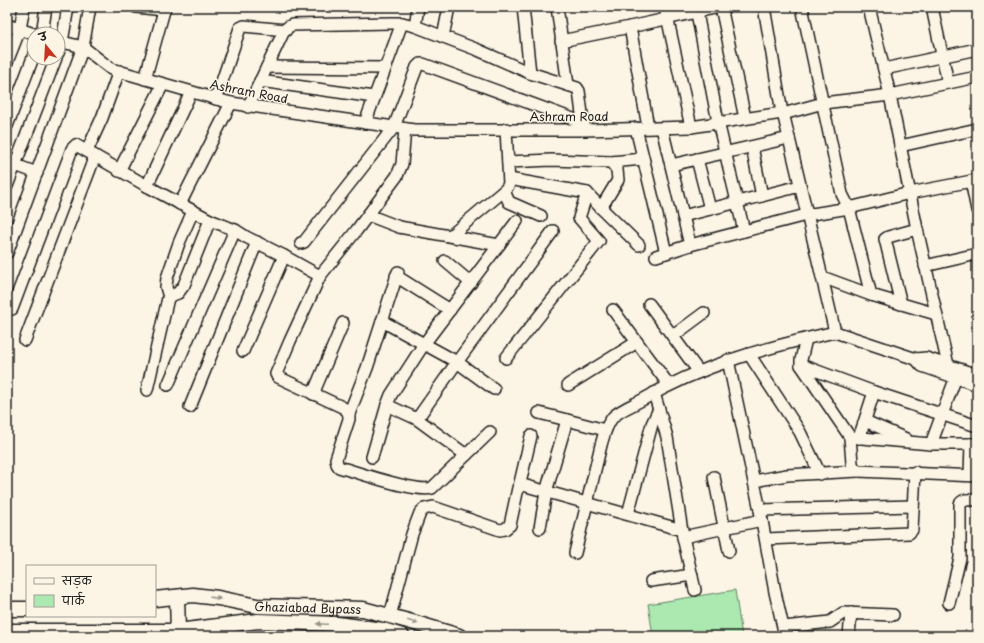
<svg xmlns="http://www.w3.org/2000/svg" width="984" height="643" viewBox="0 0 984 643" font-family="'Playpen Sans','Playpen Sans Deva',sans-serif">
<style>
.green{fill:#abe9b0;stroke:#648266}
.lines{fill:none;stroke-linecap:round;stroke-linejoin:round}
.minor-casing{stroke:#1c1c1c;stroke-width:14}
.major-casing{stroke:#1c1c1c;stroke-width:17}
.minor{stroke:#fcf5e5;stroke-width:11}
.major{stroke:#fcf5e5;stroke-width:14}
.oneway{fill:#97938b}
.labels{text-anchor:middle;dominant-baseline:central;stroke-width:3;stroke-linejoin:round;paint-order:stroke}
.street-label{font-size:12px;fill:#1c1c1c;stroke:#fcf5e5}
</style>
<rect width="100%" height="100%" fill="#fcf5e5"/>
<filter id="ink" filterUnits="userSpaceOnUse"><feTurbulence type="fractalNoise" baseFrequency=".025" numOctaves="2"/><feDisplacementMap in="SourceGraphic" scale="8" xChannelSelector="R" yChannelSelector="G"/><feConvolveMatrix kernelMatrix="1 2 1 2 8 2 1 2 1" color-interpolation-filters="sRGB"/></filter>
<g filter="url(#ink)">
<polygon class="green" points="735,590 742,636 653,636 648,604"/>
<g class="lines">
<defs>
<g id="minor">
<polyline points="136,7 164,10"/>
<polyline points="418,7 415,26 478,50 530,73 577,88 579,91 584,129"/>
<polyline points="523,7 530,73"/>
<polyline points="557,7 568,85"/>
<polyline points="665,7 691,127"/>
<polyline points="721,7 745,118"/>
<polyline points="764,7 782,113"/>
<polyline points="802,7 842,194 849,208 871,295"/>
<polyline points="869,7 890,95 917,229 948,365 945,373"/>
<polyline points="932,7 948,83"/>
<polyline points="697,13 718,122 744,231"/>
<polyline points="7,25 34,34"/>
<polyline points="630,27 648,127"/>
<polyline points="42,34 46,7"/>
<polyline points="443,37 449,7"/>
<polyline points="58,41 83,47 111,69 231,103 414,130 585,130 691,127 782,113 784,117 835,332 916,359 926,358 977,375"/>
<polyline points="561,41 630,27 719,7"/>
<polyline points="58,53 62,42 68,7"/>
<polyline points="7,62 20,29 24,7"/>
<polyline points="267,67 385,68"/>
<polyline points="884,69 977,49"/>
<polyline points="145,79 165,7"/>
<polyline points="260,81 374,97"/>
<polyline points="216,99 240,28 244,26 286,30"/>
<polyline points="248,107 283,33 288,27 292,25 391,23 402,23 415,26"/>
<polyline points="783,114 823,103 890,95 977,77"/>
<polyline points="365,123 402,23"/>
<polyline points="7,126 34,55"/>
<polyline points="636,128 666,253"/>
<polyline points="662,128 690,245"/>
<path d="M405,129L402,164L397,176L356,231L320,276L290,341L276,374L278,377L342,407C348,411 349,412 349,419L336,459L337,464L339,467C357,472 416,493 432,488L490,432"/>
<polyline points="900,146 977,129"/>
<polyline points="752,147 762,196"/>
<polyline points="87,151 102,118 119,71"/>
<polyline points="697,159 710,209"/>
<polyline points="7,162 37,173"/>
<polyline points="508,162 551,160 611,162 617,170 618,180 601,208 639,245"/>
<polyline points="611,162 643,159"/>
<polyline points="671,165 789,138"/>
<polyline points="119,171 163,84"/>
<polyline points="509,179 587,193 601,208"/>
<polyline points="971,181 977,210"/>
<polyline points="7,186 56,58"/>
<polyline points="147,186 191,92"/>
<polyline points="504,191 509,202 541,216"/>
<polyline points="180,204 231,103"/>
<polyline points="368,215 399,227 499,245"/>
<polyline points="683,216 800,186"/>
<polyline points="450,236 506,189 509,184 506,129"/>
<polyline points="301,243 304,242 394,127 417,67 420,64 423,64 584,123"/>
<polyline points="7,253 83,47 90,7"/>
<polyline points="656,256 690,245 806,215 849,208 910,193 977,180"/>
<polyline points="445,261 471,283"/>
<polyline points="925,266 977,254"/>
<polyline points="396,276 450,310"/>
<polyline points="822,277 871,295 936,314"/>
<polyline points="169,297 166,287 167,278 179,243 193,211"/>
<polyline points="649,304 699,372"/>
<polyline points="901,304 885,239 888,237 917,229"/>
<polyline points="12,309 72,149 76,145 147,186 210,220 235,230 246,237 284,256 320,276"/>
<polyline points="613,310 669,385"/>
<polyline points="382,321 457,362 494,389"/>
<polyline points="673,336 704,313"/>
<polyline points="806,339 801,360 801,365 850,437 931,444 977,444"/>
<polyline points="25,340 95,156"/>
<polyline points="243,351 284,256"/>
<polyline points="749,354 800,432 820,474"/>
<polyline points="506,358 599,241 579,218 587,193"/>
<polyline points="916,359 922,366 977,385"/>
<polyline points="728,360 760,510 775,592 785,636"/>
<polyline points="801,365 874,392 977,426"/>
<polyline points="168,385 235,230"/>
<polyline points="568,385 637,342"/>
<polyline points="147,390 168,298 170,296 178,293 184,285 210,220"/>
<polyline points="654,393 667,437 683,537 695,590"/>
<polyline points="313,394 343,323"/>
<polyline points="387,405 417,419 466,455"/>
<polyline points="190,407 257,242"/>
<polyline points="539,413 567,420"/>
<polyline points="349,414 367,368 398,272"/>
<polyline points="417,419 457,362 553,231"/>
<polyline points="865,421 906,439"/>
<polyline points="850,437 852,463 853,467 858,471 977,476"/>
<polyline points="859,438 874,392"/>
<polyline points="931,444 956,377"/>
<polyline points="372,457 387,405 391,395 424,344 517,221"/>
<polyline points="970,475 971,444"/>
<polyline points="714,477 729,551"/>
<polyline points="754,481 787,475 858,471"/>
<polyline points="519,487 531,436"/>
<polyline points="760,510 913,506"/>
<polyline points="628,514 652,424 659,409"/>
<polyline points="540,528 546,492 567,420 605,430"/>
<polyline points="683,537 762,520"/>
<polyline points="766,539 909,533 912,530 915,472"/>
<path d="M575,553L601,445C604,435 606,425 613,417C620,410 633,405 642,400C702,365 767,347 835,332"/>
<polyline points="651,581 692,575"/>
<path d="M949,603L960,558V504C963,498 971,500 977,500"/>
<polyline points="390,616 412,534 420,513 424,509 433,507 500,530 505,529 510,525 518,488 520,486 523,485 682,530"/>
<polyline points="784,627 830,622 843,613 893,615"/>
<polyline points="849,636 851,613"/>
</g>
<g id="major">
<polyline points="177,597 178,631"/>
<path id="s1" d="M155,599L193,595L218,598L257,606L363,609L412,622L459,636"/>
<polyline points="7,609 27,609"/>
<polyline points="7,631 178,631 258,621 337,624 383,630 402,636"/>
</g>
</defs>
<use href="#minor" class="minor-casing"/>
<use href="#major" class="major-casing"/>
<use href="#minor" class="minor"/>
<use href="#major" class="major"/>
</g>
<defs><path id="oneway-solid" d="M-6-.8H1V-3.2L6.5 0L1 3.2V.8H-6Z"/></defs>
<g class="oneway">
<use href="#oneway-solid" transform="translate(215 598) rotate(9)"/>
<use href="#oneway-solid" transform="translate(413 622) rotate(16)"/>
<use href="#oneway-solid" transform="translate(322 624) rotate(-178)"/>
</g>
</g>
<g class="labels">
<g class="street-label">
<text transform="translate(249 91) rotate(11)">Ashram Road</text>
<text x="569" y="116">Ashram Road</text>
<text stroke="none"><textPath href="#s1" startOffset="154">Ghaziabad Bypass</textPath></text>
</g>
</g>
<rect width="984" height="643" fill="none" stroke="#fcf5e5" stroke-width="24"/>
<rect x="12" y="12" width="960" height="619" fill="none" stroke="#1c1c1c" stroke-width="1.5" filter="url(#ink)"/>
<rect x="26" y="565" width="130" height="52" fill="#fcf5e5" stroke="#a29e95"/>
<rect x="34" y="578" width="20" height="6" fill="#fcf5e5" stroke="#a29e95"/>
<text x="62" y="585" font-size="12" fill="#1c1c1c">सड़क</text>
<rect x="34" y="595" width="20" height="12" fill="#abe9b0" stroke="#a29e95"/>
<text x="62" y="605" font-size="12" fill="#1c1c1c">पार्क</text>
<g transform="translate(46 46) rotate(342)"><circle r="19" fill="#fcf5e5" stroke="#a29e95"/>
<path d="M0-3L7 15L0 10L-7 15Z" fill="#c8321e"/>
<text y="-6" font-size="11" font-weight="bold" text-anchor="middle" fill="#1c1c1c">उ</text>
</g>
</svg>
